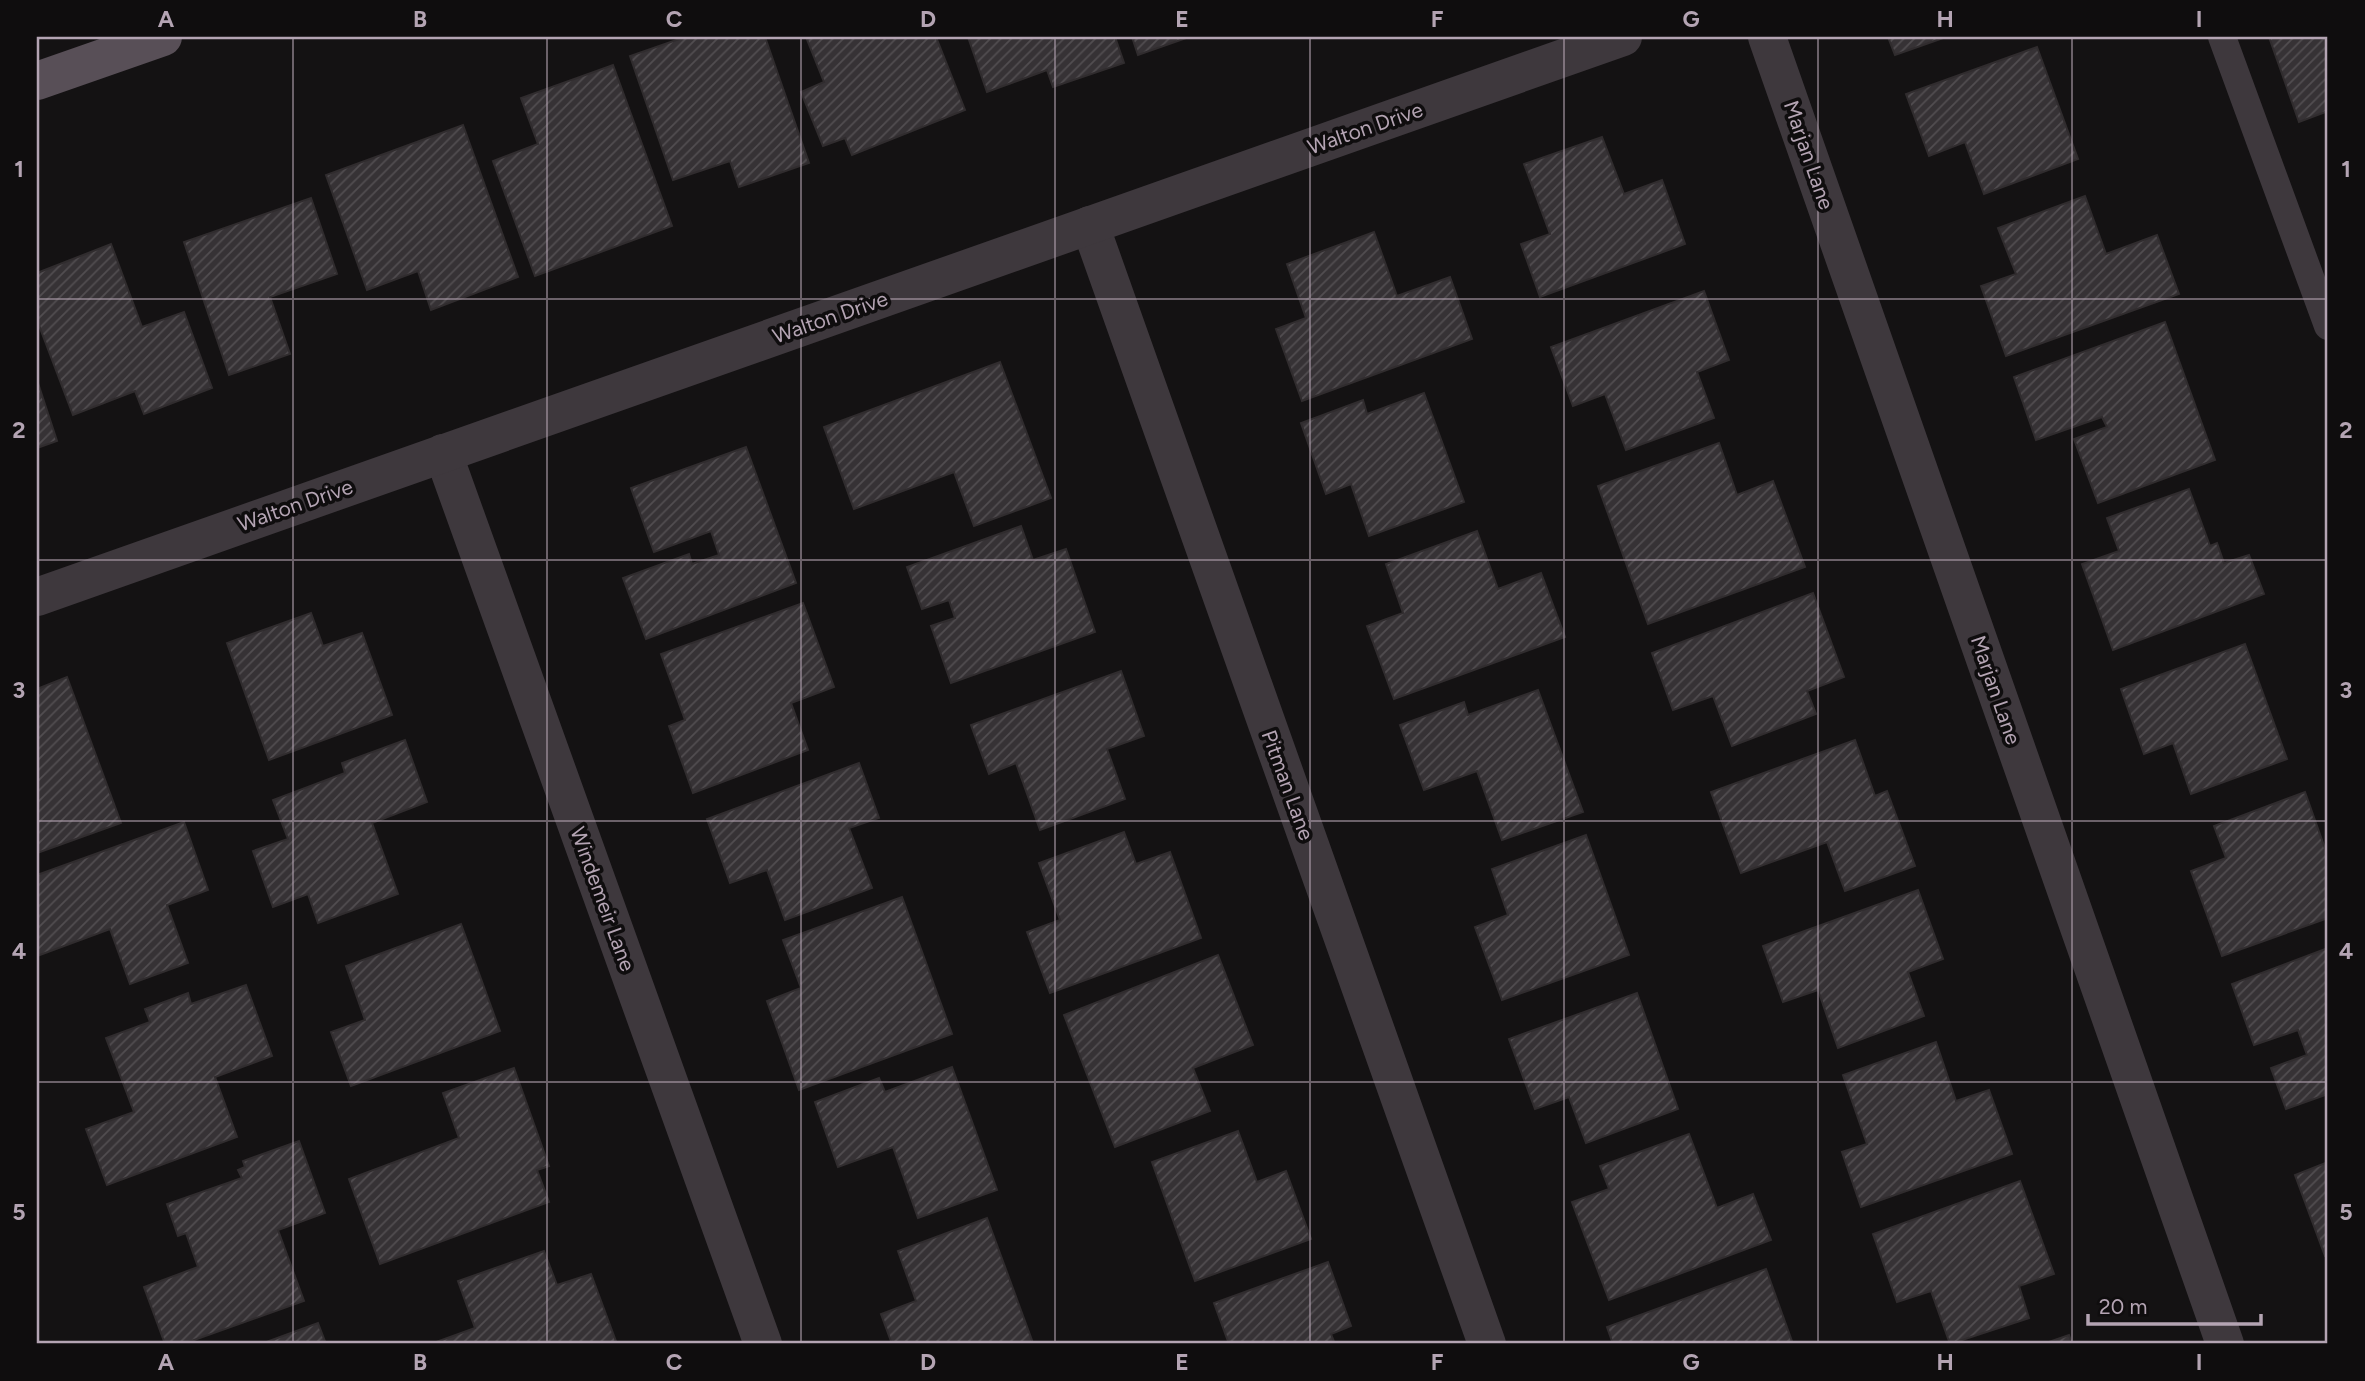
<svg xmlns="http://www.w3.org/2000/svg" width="2365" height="1381" viewBox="0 0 2365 1381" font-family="Figtree,sans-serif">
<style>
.building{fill:url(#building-hatch);stroke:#302c2e;stroke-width:2}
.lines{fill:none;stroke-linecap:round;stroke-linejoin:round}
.lane{stroke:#3e383d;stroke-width:28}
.street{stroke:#3e383d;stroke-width:38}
.primary{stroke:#584f57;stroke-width:38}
.grid{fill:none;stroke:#b4a4b3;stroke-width:2;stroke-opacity:0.55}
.labels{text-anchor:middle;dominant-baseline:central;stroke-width:7;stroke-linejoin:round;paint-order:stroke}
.street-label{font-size:21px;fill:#b4a4b3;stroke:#0f0d0e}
.neatline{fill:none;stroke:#b4a4b3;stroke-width:2.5}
.grid-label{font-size:23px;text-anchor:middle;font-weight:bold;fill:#b4a4b3}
</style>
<defs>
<pattern id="building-hatch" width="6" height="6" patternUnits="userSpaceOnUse" patternTransform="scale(1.75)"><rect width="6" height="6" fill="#363235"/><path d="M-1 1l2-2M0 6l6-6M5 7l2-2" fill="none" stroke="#514d50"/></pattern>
</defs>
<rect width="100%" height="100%" fill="#141213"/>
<g class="building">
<polygon points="685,37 765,37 809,163 739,187 730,161 673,180 630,56"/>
<polygon points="806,37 936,37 965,110 852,155 845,138 823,146 801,92 824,82"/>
<polygon points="968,37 1115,37 1124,63 1053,87 1047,70 987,92"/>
<polygon points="1132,37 1189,37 1138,55"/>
<polygon points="1888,37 1946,37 1895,55"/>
<polygon points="2269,37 2328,37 2328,111 2299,122"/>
<polygon points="2037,47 2078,159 1984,194 1965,142 1929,156 1906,94"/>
<polygon points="613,65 672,226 535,276 493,161 538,144 521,98"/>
<polygon points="463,125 518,277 431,310 418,271 367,290 326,175"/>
<polygon points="1602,137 1624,194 1662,180 1685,244 1540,297 1521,244 1550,234 1524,164"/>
<polygon points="2085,196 2106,254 2157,235 2179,294 2006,356 1981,286 2016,274 1998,228"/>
<polygon points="311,198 337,274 270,297 290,354 229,375 184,242"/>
<polygon points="1374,232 1397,296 1450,277 1472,339 1302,401 1276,329 1306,318 1287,264"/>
<polygon points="111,244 142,327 184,312 212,388 144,414 135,391 73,415 37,320 37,273"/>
<polygon points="1704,291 1729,360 1697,372 1714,418 1626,450 1605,394 1573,406 1551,347"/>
<polygon points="2165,322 2215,460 2098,503 2074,439 2107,427 2102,417 2036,440 2014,377"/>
<polygon points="1000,362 1051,498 974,526 954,472 854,509 824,427"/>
<polygon points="37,380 57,441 37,448"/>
<polygon points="1424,393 1464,502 1369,536 1351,484 1326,494 1301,423 1363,400 1367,414"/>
<polygon points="1719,443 1737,495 1773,481 1805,567 1648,624 1598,486"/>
<polygon points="746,447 796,583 646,639 623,578 689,554 692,564 719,555 711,531 654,552 631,488"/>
<polygon points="2189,489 2210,546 2217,543 2224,563 2249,555 2264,594 2113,650 2082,564 2119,551 2107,518"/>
<polygon points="1021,526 1033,560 1066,549 1095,632 951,683 931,626 955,618 949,600 922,609 907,567"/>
<polygon points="1477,531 1498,589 1541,573 1565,637 1394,699 1367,626 1403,613 1386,564"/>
<polygon points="1813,593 1844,677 1807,691 1816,714 1732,746 1713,696 1673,710 1652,653"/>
<polygon points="803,603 834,687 791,703 808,750 693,793 669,726 685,720 661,654"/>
<polygon points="311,613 323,646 362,633 392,715 269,760 227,643"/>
<polygon points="2245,644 2287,759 2191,794 2173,743 2144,754 2121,689"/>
<polygon points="1121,671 1144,736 1107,749 1125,799 1040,830 1016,763 989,774 971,725"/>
<polygon points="67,677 121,823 37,853 37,689"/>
<polygon points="1538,690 1583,812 1502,840 1477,771 1424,790 1400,725 1464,702 1468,715"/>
<polygon points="405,740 427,802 372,823 398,894 318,923 308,894 273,907 253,851 288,839 273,800 345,773 342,763"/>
<polygon points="1855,740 1875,796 1887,791 1915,866 1845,891 1827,842 1741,873 1711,792"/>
<polygon points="859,763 879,818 849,828 872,888 785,920 767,870 730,883 707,819"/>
<polygon points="2305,792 2328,857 2328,918 2222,956 2191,871 2226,858 2214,826"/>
<polygon points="184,822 208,890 167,905 188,963 130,984 110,929 37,956 37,875"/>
<polygon points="1124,832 1136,864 1170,852 1201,938 1050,993 1027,932 1060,920 1039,863"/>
<polygon points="1586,835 1629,955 1502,1000 1475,927 1508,915 1492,869"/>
<polygon points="1918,890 1943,959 1908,972 1924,1016 1838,1048 1818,990 1783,1002 1763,946"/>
<polygon points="902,897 952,1034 799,1090 767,1001 801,988 783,940"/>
<polygon points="461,924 500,1031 351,1086 331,1032 365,1020 346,966"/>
<polygon points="2328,948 2328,1094 2286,1109 2271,1068 2307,1055 2298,1030 2254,1045 2232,984"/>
<polygon points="1218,955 1253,1045 1193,1068 1210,1111 1115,1147 1064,1015"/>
<polygon points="246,985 272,1056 215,1077 237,1137 107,1185 86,1129 134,1112 106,1038 150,1022 145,1009 188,993 191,1004"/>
<polygon points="1637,993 1678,1109 1586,1143 1569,1097 1535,1109 1509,1039"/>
<polygon points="1936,1042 1956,1101 1989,1090 2012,1154 1861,1207 1842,1152 1867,1144 1843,1075"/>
<polygon points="952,1067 997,1190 918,1218 893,1147 838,1167 815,1102 879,1078 885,1092"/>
<polygon points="514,1068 549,1166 537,1170 549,1202 380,1264 349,1179 459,1138 443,1093"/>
<polygon points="1238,1131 1257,1182 1286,1171 1311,1239 1195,1281 1152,1162"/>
<polygon points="1689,1134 1717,1208 1753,1194 1771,1240 1609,1300 1572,1202 1609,1189 1600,1166"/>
<polygon points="299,1141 325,1213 278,1230 304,1301 183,1344 165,1344 144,1287 198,1267 186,1233 178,1236 167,1204 242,1178 238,1170 245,1167 243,1161"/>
<polygon points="2328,1162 2328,1255 2325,1256 2295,1175"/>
<polygon points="2020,1181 2054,1274 2019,1286 2029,1318 1950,1344 1931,1291 1897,1302 1873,1234"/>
<polygon points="987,1218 1033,1343 892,1344 881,1314 916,1301 898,1251"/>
<polygon points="544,1251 557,1285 591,1274 617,1344 437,1344 436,1342 475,1328 458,1281"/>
<polygon points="1328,1262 1351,1326 1331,1334 1335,1344 1229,1344 1214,1303"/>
<polygon points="1766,1269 1793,1344 1613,1344 1607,1327"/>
<polygon points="318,1323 326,1344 261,1344"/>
<polygon points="2069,1335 2072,1344 2043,1344"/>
</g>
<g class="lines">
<polyline class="lane" points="2222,37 2328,326"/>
<g class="street">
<polyline points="1767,37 2225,1344"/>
<polyline points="1090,225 1487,1344"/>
<polyline points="443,453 763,1344"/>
<polyline points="37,597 1623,37"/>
</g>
<polyline class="primary" points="37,81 163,37"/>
</g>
<path class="grid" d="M293,37V1344M547,37V1344M801,37V1344M1055,37V1344M1310,37V1344M1564,37V1344M1818,37V1344M2072,37V1344M37,299H2328M37,560H2328M37,821H2328M37,1082H2328"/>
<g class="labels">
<g class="street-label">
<text transform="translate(1365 128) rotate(-19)">Walton Drive</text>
<text transform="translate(1809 155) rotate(71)">Marjan Lane</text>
<text transform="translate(830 317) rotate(-19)">Walton Drive</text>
<text transform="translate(295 505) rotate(-19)">Walton Drive</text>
<text transform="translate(1996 690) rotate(71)">Marjan Lane</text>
<text transform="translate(1288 785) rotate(70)">Pitman Lane</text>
<text transform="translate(603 899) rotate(70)">Windemeir Lane</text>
</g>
</g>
<rect width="2365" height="1381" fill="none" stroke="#0f0d0e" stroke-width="77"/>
<path d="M2088 1314v10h173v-10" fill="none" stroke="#b4a4b3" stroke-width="3.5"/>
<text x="2099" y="1314" font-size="21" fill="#b4a4b3" stroke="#0f0d0e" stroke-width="5" paint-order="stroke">20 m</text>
<rect x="38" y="38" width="2288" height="1304" class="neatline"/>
<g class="grid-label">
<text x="166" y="27">A</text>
<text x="420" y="27">B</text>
<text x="674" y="27">C</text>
<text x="928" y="27">D</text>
<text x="1182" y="27">E</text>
<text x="1437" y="27">F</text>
<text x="1691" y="27">G</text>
<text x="1945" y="27">H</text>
<text x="2199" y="27">I</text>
<text x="19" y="177">1</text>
<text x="2346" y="177">1</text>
<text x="19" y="438">2</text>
<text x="2346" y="438">2</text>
<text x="19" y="698">3</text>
<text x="2346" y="698">3</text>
<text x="19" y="959">4</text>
<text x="2346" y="959">4</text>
<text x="19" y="1220">5</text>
<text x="2346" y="1220">5</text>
<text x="166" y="1370">A</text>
<text x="420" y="1370">B</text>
<text x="674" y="1370">C</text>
<text x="928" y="1370">D</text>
<text x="1182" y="1370">E</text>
<text x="1437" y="1370">F</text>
<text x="1691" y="1370">G</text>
<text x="1945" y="1370">H</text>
<text x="2199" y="1370">I</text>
</g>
</svg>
